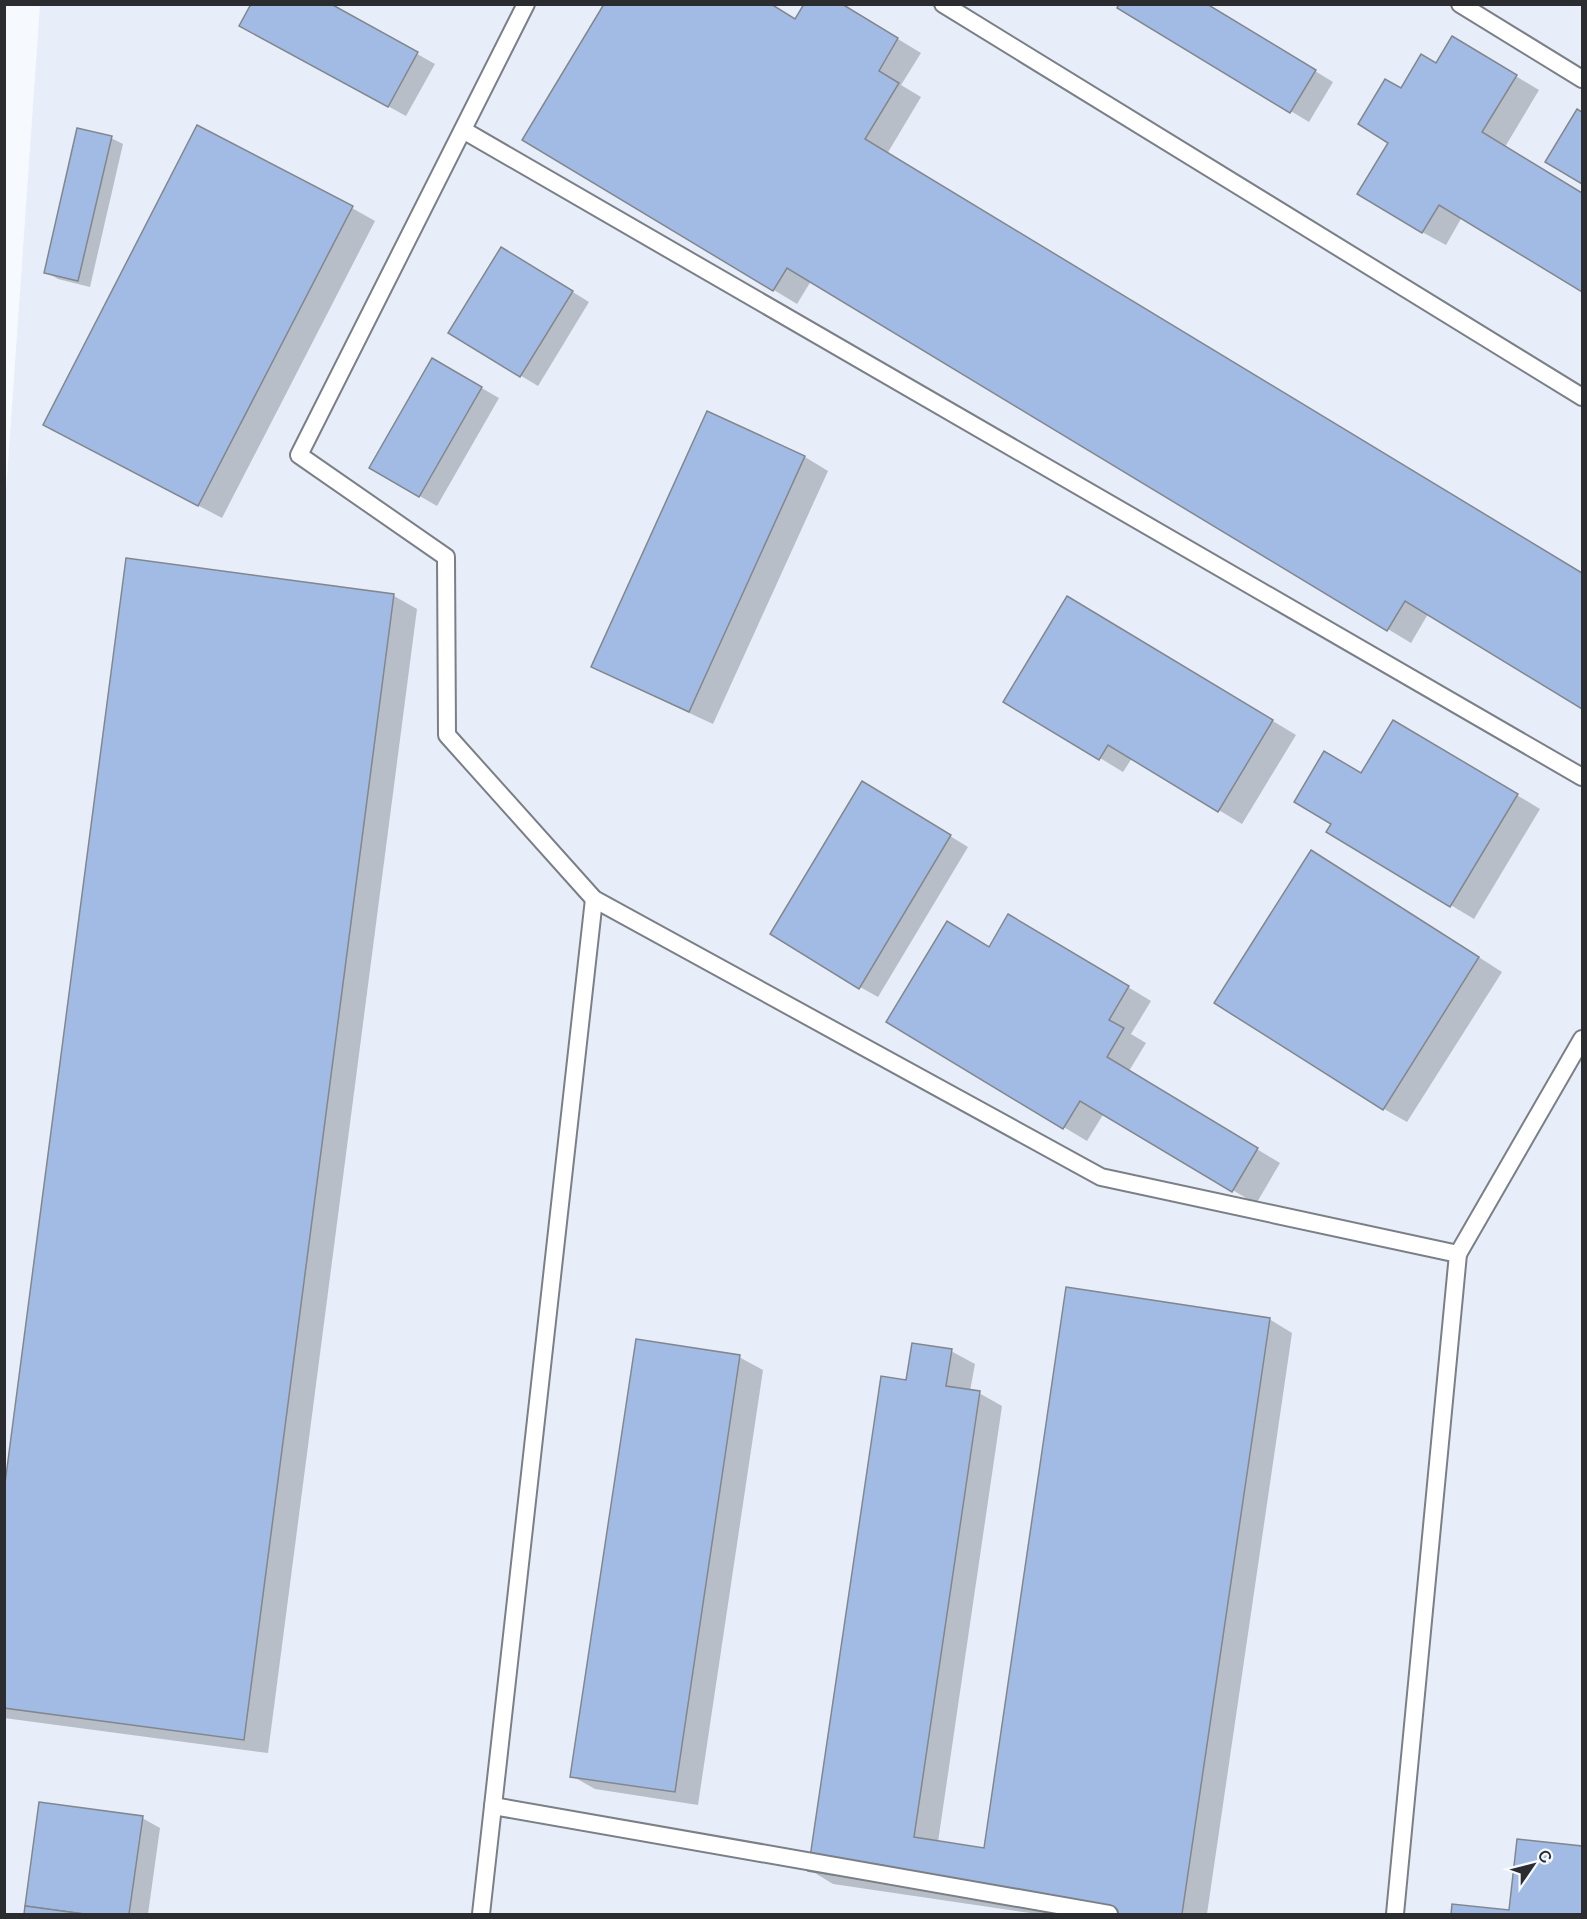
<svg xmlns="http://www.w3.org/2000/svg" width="1587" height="1919" viewBox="0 0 1587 1919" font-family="Manrope,sans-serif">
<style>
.built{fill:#e7eef9}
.shadow{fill:#0003}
.building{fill:#a2bbe4;stroke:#82878e;stroke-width:1.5}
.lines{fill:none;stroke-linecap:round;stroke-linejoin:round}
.lane-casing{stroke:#7b7f86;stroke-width:20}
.lane{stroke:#fff;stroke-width:16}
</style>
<rect width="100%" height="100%" fill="#f6f9fe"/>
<polygon class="built" points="40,5 1582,5 1582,1914 5,1914 4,521"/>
<g class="shadow">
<polygon points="328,4 435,64 406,116 259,36"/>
<polygon points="840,4 921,53 901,85 921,97 887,154 1582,575 1582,707 1428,614 1411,643 811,281 797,304 524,139 796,21"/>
<polygon points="1205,4 1333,82 1309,122 1119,8"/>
<polygon points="1476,52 1539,90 1505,147 1582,194 1582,290 1462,217 1446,245 1422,232 1390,142 1401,90 1437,64"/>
<polygon points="1578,111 1582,113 1582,182 1547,161"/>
<polygon points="111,138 123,144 90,287 58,279 46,272"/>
<polygon points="352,208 375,221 222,518 68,437"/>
<polygon points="519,259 589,302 538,386 450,333"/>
<polygon points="433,360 499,398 437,506 371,468"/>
<polygon points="708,413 805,457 828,471 713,724 616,679 593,666"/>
<polygon points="394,596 417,609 268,1753 4,1718 4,1502"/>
<polygon points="1091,611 1296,735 1242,824 1132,758 1123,772 1100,758"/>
<polygon points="1417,735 1540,809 1474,919 1328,832"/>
<polygon points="880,793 968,847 878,997 860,987"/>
<polygon points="1335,865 1502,972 1407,1122 1384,1109"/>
<polygon points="1032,929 1151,1001 1131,1034 1146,1043 1129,1071 1280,1163 1256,1204 1104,1113 1087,1141 888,1022 990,948"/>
<polygon points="1269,1319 1292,1333 1207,1914 1037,1914 833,1884 810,1870 908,1382 951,1351 975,1364 970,1391 979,1393 1002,1406 938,1842 985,1849"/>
<polygon points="739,1357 763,1370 698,1805 595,1789 572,1776"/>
<polygon points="41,1803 142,1818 160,1828 148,1914 26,1914"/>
<polygon points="1518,1840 1582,1847 1582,1914 1452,1914 1453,1906 1511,1912"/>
</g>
<g class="building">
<polygon points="251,4 331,4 418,52 388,107 239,26"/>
<polygon points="604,4 771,4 795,19 804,4 842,4 898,38 879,71 899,83 865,139 1582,573 1582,709 1405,601 1387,631 787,268 773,291 522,140"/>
<polygon points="1119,4 1207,4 1316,70 1290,113 1117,8"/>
<polygon points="1452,36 1517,75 1482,132 1582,193 1582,292 1439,205 1422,233 1357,194 1388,143 1358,124 1385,79 1401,88 1421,54 1436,63"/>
<polygon points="1577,109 1582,112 1582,184 1545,162"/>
<polygon points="197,125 353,206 198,506 43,425"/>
<polygon points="77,128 112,136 78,281 44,273"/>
<polygon points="501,247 573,291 520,377 448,333"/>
<polygon points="432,358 482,387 419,497 369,468"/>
<polygon points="707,411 805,456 689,712 591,667"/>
<polygon points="126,558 394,594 244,1740 4,1708 4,1491"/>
<polygon points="1067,596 1273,720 1218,812 1108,745 1099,760 1003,702"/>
<polygon points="1393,720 1518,794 1450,907 1326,832 1331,824 1294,802 1324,751 1361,773"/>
<polygon points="862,781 951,835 859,989 770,934"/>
<polygon points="1311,850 1479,957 1383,1110 1214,1003"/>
<polygon points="1008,914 1129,986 1109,1020 1124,1028 1107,1057 1258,1148 1232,1192 1080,1101 1063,1129 886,1022 947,921 989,947"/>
<polygon points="1066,1287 1270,1318 1182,1914 1095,1914 808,1871 881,1376 906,1380 912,1343 952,1349 946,1386 980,1391 914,1837 984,1848"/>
<polygon points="636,1339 740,1355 675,1792 570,1777"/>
<polygon points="39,1802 143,1816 129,1914 84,1914 25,1906"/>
<polygon points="1517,1839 1582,1846 1582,1914 1451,1914 1452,1904 1509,1910"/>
<polygon points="25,1906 84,1914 24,1914"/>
</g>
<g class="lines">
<defs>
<g id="lane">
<polyline points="526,4 299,455 446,557 447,735 594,899 1101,1177 1458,1254 1582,1039"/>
<polyline points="943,4 1582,397"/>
<polyline points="1460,4 1582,79"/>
<polyline points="463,130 1582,777"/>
<polyline points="493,1806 1109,1914"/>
<polyline points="481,1914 594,899"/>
<polyline points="1395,1914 1458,1254"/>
</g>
</defs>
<use href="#lane" class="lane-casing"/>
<use href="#lane" class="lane"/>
</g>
<rect width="1587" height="1919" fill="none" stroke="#2b2c2f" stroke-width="12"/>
<g transform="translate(1533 1865) rotate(55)" stroke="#f6f9fe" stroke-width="4.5" paint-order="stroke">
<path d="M0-4.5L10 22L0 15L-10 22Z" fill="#2b2c2f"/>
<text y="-9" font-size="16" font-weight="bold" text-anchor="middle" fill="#2b2c2f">С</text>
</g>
</svg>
